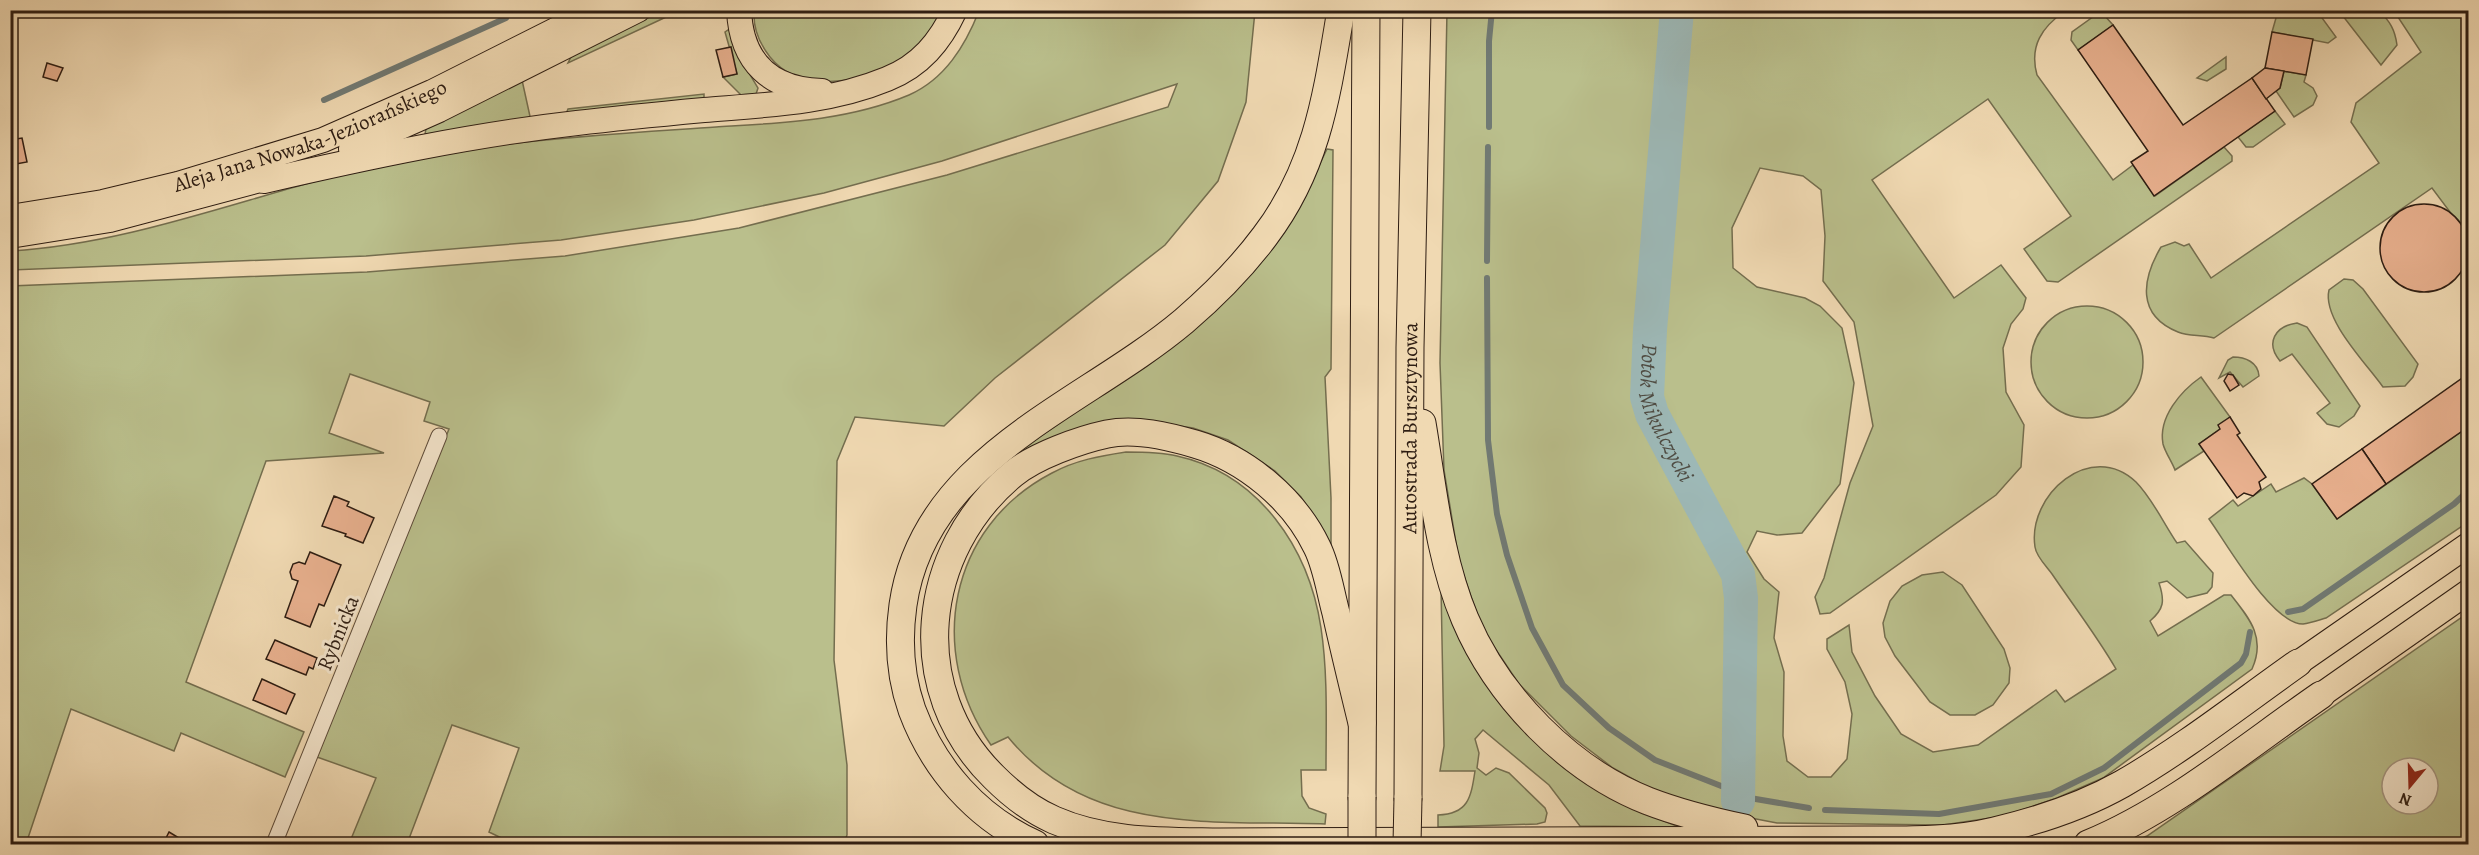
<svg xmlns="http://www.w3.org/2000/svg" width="2479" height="855" viewBox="0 0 2479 855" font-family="Alegreya,serif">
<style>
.green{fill:#babf8c;stroke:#746e4f;stroke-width:1.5;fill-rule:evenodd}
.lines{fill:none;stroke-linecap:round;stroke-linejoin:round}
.stream{stroke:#717a74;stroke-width:6}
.river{stroke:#9db8b6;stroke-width:34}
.building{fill:#e8b08e;stroke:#2e1d12;stroke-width:1.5}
.street-casing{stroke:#5e4c3a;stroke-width:17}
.primary-casing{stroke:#2e1d12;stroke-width:26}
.highway-casing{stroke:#2e1d12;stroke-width:29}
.street{stroke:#f5e6cd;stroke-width:15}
.primary{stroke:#f0d9b2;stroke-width:24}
.highway{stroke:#f0d9b2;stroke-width:27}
.highway-bridge-casing{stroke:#2e1d12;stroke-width:29;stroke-linecap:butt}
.highway-bridge{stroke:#f0d9b2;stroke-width:27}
.labels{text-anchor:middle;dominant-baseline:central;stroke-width:6;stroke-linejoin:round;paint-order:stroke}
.street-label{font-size:21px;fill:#2e1d12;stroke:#f5e6cd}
.water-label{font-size:22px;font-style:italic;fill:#4f4c43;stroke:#f5e6cd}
</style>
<rect width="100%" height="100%" fill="#f0d9b2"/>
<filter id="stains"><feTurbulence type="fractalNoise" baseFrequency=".00333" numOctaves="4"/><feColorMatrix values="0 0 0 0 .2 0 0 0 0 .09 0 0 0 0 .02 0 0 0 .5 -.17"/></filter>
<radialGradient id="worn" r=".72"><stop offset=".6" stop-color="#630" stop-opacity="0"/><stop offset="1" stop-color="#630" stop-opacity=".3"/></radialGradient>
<g class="green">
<polygon points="662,11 679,11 568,63 572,55"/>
<path d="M754,11H943C933,29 919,47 902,59C866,83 800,95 770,57C759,43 753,29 754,11Z"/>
<path d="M979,11H1255L1246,102L1218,181L1165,245L995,378L944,426L855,417L837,461L834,660L847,765V835L844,844H514L489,832L519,748L452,725L407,844H349L376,778L317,757L449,429L424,421L430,402L350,374L329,433L384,453L266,461L186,682L304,732L285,777L181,733L174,751L71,709L26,844H11L10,286L367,272L565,256L739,228L947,175L1168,107L1177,84L942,161L824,193L694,220L561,240L366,256L11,270V251C111,245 206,212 302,185C365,167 434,154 500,145C571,136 644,132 716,127C781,123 847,121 909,95C945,79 965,46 979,11Z"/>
<path d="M1447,11H2065C2042,27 2029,46 2037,75L2113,180L2133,165L2155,196L2224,147L2232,156V161L2058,282L2047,281L2024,249L2071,216L1988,99L1872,180L1954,298L2001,265L2026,298L2023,309L2011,324L2003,348L2006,392L2024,425L2021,467L1996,495L1830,613L1820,614L1815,597L1824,578L1850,483L1873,426L1854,322L1823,281L1825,236L1821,190L1803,176L1760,168L1732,228L1733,268L1757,287L1805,298L1820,306L1842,328L1854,383L1840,484L1802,533L1777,535L1757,531L1747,552L1764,579L1779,592L1774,638L1784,672L1783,736L1787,761L1808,777H1831L1847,759L1852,714L1845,682L1827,649V639L1849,625L1852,652L1875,696L1901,734L1933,752L1978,745L2056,690L2065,702L2116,669C2097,636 2073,605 2052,574C2046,566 2036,556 2035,547C2027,495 2091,439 2136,482C2152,498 2164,524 2177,543L2185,541L2213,573L2212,587L2207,593L2187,598L2167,581L2159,583C2165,601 2164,609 2150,621L2158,636L2224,595H2231C2250,619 2266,638 2252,669L2103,778L2057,798L2004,816L1943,825L1777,823L1704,809L1658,793L1613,768L1571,736L1519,684L1482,629L1459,561L1444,470L1440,363Z"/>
<polygon points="2278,11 2317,11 2336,37 2328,43 2272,32"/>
<path d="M2339,11H2379C2390,21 2395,30 2397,45L2381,65Z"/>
<path d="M2394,11H2468V236L2432,188L2214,338C2202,334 2190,337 2178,332C2136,315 2142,279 2161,247L2175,242L2184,246L2189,244L2211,278L2379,163L2351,122L2356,103L2421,52Z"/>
<polygon points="2097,14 2104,15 2113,25 2078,50 2071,40 2072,32"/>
<polygon points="731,28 746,68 758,88 756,94 742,96 723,77 737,74 725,32"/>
<polygon points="2226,57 2226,69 2207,81 2197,78"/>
<polygon points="2284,71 2306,75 2304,82 2313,88 2317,96 2313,105 2294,117 2276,91 2280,88"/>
<polygon points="522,80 531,121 432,136 425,134 426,129"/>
<polygon points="704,94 704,101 566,114 568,109"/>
<polygon points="2275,111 2285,124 2253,147 2246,147 2238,137"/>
<polygon points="1327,149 1333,150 1331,369 1325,377 1331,498 1331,546 1301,497 1275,471 1228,440 1193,428 1139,420 1021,454 1019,451 1182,339 1310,184"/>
<path d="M2344,279L2353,280L2363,289L2418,364L2413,377L2405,386L2383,387C2366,363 2322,319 2329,290Z"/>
<circle cx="2087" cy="362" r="56"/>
<path d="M2297,323L2307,327L2360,406L2354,416L2339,427L2327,424L2317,413L2330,403L2292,354L2280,361C2265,343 2275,326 2297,323Z"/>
<path d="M2233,357C2245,357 2258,362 2259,376L2243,387L2230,372L2219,378L2228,360Z"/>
<path d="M2201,377L2230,417L2220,429L2199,444L2204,451L2175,470C2172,462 2165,452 2163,444C2158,417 2181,391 2201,377Z"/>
<path d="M2468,427V522L2326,618C2319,620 2310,623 2303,624C2272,624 2227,544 2209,519L2233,500L2238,506L2271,484L2276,492L2304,478L2312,484L2337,519Z"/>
<path d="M1126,452C1143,452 1160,452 1177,456C1259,474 1309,548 1321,628C1328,674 1326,723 1326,770H1301L1302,796L1309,808L1326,814L1325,824C1211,820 1089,836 1008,737L991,745C926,652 948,527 1052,473C1076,460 1100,456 1126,452Z"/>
<polygon points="1943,572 1962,585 2004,649 2010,668 2009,683 1993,705 1975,715 1950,715 1930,702 1895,656 1885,637 1883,623 1890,601 1902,586 1922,575"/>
<path d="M1441,587L1459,635L1640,811L1679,827L1580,826L1549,785L1483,730L1475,739L1479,753L1477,768L1486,775L1496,768L1509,773L1545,808L1547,813L1545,822L1537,824L1438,827V815C1468,814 1471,798 1475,771H1440L1444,746Z"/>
<path d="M2468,613V844H2128L2147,836ZM2392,768H2428V804H2392Z"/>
</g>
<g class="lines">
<g class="stream">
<polyline points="324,100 506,18"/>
<polyline points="1489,127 1489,41 1492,10"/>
<polyline points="1487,261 1488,147"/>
<polyline points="1487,278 1488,440 1497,514 1507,555 1532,628 1563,685 1609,728 1655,760 1739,793"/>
<polyline points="2288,612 2303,609 2454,504 2468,491"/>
<polyline points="1738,796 1809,808"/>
<polyline points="1825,810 1939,814 2051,794 2104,768 2241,663 2246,654 2250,632"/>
</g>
<path class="river" id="s1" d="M1677,10L1650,330L1647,397L1652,414L1738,574L1741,598L1738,801"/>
</g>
<g class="building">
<polygon points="2113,25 2183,125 2252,78 2275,111 2154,196 2131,162 2148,151 2078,50"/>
<polygon points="2272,32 2313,39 2306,75 2265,68"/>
<polygon points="731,47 737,74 723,77 716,50"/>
<polygon points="47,63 63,68 57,81 43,77"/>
<polygon points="2265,68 2284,71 2280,88 2266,99 2252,78"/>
<polygon points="22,138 27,162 10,165 10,140"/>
<circle cx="2424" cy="248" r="44"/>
<polygon points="2228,374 2233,375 2239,385 2230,391 2224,381"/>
<polygon points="2468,374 2468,427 2386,484 2362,449"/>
<polygon points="2230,417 2240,433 2237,435 2266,477 2259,482 2261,489 2253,496 2244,493 2237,498 2199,444 2220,429 2218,425"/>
<polygon points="2362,449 2386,484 2337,519 2312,484"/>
<polygon points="334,496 349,502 347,506 374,518 363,543 345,536 346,534 322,526"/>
<polygon points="310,552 341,565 324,606 319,604 310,627 285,617 298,581 292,579 290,572 293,564 299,562 305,564"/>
<polygon points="275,640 317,658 313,669 309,667 306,675 266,659"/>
<polygon points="262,679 295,694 286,714 253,700"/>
<polygon points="169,832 179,838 175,844 163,844"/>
</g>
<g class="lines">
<defs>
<polyline id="street" points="274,844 439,436"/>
<g id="primary">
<path d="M739,10C741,62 771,90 822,91"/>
<polyline points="351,149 439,110 638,10"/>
<path d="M264,181C368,157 471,135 577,123C619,118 661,114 704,110C765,105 829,103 887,79C920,66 940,42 955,10"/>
<path id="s2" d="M10,217L103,202L178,184L323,140L432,92L595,10"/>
<polyline points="10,236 110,220 279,175"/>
<polyline points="2298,663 2468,545"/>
<polyline points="2321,695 2468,592"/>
</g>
<g id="highway">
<path d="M1422,423C1433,488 1439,558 1465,619C1498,697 1569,770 1648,801C1679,813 1711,821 1744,828"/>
<path d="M1362,723C1353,686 1344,649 1336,613C1330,591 1327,567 1317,547C1294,499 1246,459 1195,444C1168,436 1135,428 1107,434C1079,440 1035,456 1013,474C920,551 905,690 994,777C1011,794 1031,810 1054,820C1106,843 1164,841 1220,842L1867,840C1909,840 1953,841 1994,831C2037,821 2083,806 2122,784C2183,749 2240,704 2298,663"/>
<polyline points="1362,797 1366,10"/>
<path id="s3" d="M1408,798L1410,348L1417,10"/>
<path d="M1035,844C977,818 934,769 912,710C900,676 898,640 903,605C924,457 1083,406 1184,321C1213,296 1242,267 1265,236C1318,166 1327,93 1341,10"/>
<path d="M2088,844C2171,810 2247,746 2321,695"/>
</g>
</defs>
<use href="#street" class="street-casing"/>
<use href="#primary" class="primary-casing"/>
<use href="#highway" class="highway-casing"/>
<use href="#street" class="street"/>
<use href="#primary" class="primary"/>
<use href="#highway" class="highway"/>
<defs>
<g id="highway-bridge">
<polyline points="1362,844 1362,797"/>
<polyline points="1407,844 1408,798"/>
</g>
</defs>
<use href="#highway-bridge" class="highway-bridge-casing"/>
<use href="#highway-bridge" class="highway-bridge"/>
</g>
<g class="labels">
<g class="street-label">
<text stroke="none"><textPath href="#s2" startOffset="312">Aleja Jana Nowaka-Jeziorańskiego</textPath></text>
<text stroke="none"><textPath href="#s3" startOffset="370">Autostrada Bursztynowa</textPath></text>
<text transform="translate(338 633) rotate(-68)">Rybnicka</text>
</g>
<g class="water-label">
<text stroke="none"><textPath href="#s1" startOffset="408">Potok Mikulczycki</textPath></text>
</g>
</g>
<rect width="2479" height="855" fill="none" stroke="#f0d9b2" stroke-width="36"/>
<rect x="12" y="12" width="2455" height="831" fill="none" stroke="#2e1d12" stroke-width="3"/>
<rect x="18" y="18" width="2443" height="819" fill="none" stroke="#2e1d12" stroke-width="1.5"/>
<g transform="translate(2410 786) rotate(199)"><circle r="28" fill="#f5e6cd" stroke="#a59682" stroke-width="1.5"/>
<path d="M0-4.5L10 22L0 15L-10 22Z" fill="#8f2418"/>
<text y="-9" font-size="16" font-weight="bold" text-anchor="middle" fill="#2e1d12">N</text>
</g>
<rect width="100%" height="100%" filter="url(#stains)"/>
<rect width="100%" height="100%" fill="url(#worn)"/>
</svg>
